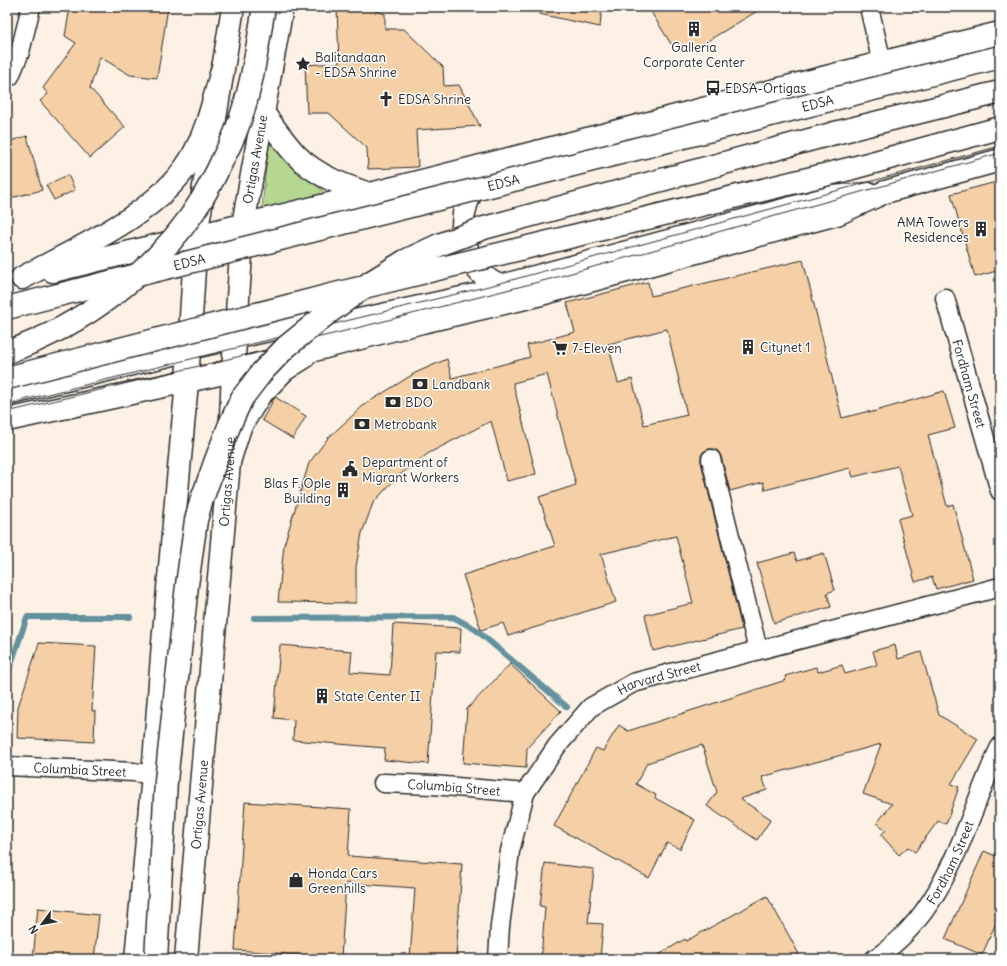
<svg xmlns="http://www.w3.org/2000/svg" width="1007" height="966" viewBox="0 0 1007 966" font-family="Delius,sans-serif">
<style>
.green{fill:#b6d791;stroke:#70815e}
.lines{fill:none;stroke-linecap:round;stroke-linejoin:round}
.stream{stroke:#64929e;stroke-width:6}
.building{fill:#f5cfa5;stroke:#2b2b2b;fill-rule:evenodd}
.street-casing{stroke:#2b2b2b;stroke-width:21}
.primary-casing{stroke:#2b2b2b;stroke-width:25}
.highway-casing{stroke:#2b2b2b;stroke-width:25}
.street{stroke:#fff;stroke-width:18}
.primary{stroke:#fff;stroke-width:22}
.highway{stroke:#fff;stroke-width:22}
.tram{stroke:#2b2b2b;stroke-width:1}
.highway-bridge-casing{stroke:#2b2b2b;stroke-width:25;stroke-linecap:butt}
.highway-bridge{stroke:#fff;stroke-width:22}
.labels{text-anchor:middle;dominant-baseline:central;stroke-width:3;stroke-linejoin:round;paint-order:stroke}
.poi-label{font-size:13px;fill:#2b2b2b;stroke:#fff;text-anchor:start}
.street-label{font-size:13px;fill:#2b2b2b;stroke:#fff}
</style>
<rect width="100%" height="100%" fill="#fcf1e4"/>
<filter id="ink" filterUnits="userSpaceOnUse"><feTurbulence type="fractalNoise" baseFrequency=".025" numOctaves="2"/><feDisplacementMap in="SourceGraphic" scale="8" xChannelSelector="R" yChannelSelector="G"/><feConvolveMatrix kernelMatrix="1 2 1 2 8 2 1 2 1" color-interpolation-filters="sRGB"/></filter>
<g filter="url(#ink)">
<polygon class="green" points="272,143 293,167 322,190 324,192 323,196 262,209 268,146"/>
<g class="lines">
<g class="stream">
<polyline points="254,618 453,617 475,629 567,707"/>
<polyline points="7,676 27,617 130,617"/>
</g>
</g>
<g class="building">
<polygon points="70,7 168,7 157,78 130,75 100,57 90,88 125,127 90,158 40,101 48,94 43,88 76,43 65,36"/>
<polygon points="337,7 365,7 385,14 385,29 404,29 443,67 444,86 459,85 480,126 416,130 418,167 368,169 367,148 329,113 307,113 305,65 339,63"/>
<polygon points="540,7 602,7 600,27 539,14"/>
<polygon points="648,7 764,7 694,49 671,44"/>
<polygon points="27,136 42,190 7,199 7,142"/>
<polygon points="68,175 75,190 54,200 46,185"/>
<polygon points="1000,181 1000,270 975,277 951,194"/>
<path d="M803,260L842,418L869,411V413L944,391L955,428L928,435L947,506L953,504L973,579L936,589L932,577L915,582L898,519L912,515L898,466L853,477L850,468L765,490L763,482L730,491L721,456L718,451L714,449H709L703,452L701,456V462L742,629L653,651L645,615L693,603L676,536L601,554L616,602L508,636L503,623L481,630L463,575L555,546L539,497L576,485L547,374L513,383L536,474L507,481L491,421L429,453L397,477L373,503L362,533L356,567V603L278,602L284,545L309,463L328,438L364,405L415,373L447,359L452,378L530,357L527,345L575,332L567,303L648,282L651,296ZM667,329L687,415L644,425L632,379L618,383L608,344Z"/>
<polygon points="275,397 306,416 293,439 262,420"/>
<polygon points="794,553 797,561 824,553 835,590 827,593 831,607 774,623 757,563"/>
<polygon points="393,624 461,628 460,652 436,651 428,764 384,760 385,748 293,740 294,720 274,718 280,645 352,651 350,672 390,675"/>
<polygon points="39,643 96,646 92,711 95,711 94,742 17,738 18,707"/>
<polygon points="895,645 898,659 921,652 939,715 978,739 951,784 959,787 946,824 938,821 915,852 908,847 899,855 881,835 886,830 877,823 892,804 863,794 881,744 762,777 767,790 740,799 771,819 757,840 707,806 717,792 702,745 647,763 636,784 656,795 655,798 695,820 680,849 667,843 649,878 554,826 596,748 603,751 619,725 628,731 786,680 785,676 816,667 818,672 842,665 845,674 877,665 873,651"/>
<polygon points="510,664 561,711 527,748 526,768 463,763 467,709"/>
<polygon points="245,802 351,809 348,856 462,864 456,959 410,959 415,888 346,883 341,958 235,950"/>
<polygon points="984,851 1000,858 1000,914 982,955 945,939"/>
<polygon points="545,863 594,869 588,923 603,924 600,959 541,959 545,907 540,906"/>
<polygon points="767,896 799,954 789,959 652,959 685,939 686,941"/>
<polygon points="38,908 99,915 94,959 33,959"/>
</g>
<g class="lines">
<defs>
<g id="street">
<polyline points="869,7 882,63"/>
<polyline points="7,78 10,76 20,52 31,7"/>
<path id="s1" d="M945,298L1000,491"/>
<polyline points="711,459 758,650"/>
<path id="s2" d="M7,766L134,772L153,775"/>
<path id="s3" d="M383,783L433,785L525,793"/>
<path id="s4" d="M498,959L500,926L510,851L525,793L557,746L591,707L633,683L1000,587"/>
<path id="s5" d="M874,959C949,911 964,822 1000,747"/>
</g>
<g id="primary">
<polyline points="196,236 243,225"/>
<polyline points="136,959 153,775 163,643 187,382 196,236 233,7"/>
<path id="s6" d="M186,959L229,462L233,371L243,225L282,7"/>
</g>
<g id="highway">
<path d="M263,113C274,127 284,142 296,155C316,176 345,186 372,195"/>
<polyline points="835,133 1000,92"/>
<polyline points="849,169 1000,128"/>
<path d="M481,178C474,187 469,195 466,205C457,235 470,276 501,286"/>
<path d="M243,225C496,165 747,96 1000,33"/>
<polyline points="53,271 196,236"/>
<path d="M22,278C78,248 158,214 191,159C208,130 214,98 223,67"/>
<polyline points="299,333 494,291 501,286 832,197 870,194"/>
<polyline points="7,394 177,353 189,348 314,320"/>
<polyline points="7,420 233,371 422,322 534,296 837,214 885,192 1000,160"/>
<polyline points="229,462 240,427 259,396 284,370 303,358"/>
</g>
</defs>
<use href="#street" class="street-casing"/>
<use href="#primary" class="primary-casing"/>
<use href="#highway" class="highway-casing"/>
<use href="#street" class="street"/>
<use href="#primary" class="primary"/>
<use href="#highway" class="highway"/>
<g class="tram">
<polyline points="7,404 497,284 1000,146"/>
<polyline points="7,412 341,332 550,279 1000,153"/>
</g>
<defs>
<g id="highway-bridge">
<path id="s7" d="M7,308L1000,57"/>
<path d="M7,352C83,326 160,268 202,199C209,187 216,174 222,161C227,150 233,140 237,128C252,89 257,48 264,7"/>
<polyline points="7,378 331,295 849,169"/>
<polyline points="156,959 166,781 187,585 196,520 201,502 216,460 230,424 242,398 262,372 286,347 328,313 371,282 405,261 439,245 484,228 835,133"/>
</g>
</defs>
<use href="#highway-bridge" class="highway-bridge-casing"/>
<use href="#highway-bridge" class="highway-bridge"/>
</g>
</g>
<defs>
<symbol id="building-bare" viewBox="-9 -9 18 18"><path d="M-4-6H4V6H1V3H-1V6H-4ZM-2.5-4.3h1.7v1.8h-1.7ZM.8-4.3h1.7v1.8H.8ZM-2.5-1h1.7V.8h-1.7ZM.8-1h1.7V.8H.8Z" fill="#2b2b2b" stroke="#fff" stroke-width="2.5" paint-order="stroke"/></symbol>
<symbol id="sight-bare" viewBox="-9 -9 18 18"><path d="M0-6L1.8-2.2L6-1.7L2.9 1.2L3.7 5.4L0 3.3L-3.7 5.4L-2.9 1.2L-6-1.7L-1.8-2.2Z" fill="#2b2b2b" stroke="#fff" stroke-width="2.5" paint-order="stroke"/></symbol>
<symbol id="bus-bare" viewBox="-9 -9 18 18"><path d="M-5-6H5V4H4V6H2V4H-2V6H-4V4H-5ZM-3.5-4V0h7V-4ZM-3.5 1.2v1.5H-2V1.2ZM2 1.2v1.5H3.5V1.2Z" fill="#2b2b2b" stroke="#fff" stroke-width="2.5" paint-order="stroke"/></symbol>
<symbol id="church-bare" viewBox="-9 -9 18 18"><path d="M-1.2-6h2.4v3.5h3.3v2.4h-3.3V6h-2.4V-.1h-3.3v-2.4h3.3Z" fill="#2b2b2b" stroke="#fff" stroke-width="2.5" paint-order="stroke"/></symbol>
<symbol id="supermarket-bare" viewBox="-9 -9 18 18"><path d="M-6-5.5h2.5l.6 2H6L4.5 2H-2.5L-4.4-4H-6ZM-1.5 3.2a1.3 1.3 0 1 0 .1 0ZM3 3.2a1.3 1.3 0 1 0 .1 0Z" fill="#2b2b2b" stroke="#fff" stroke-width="2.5" paint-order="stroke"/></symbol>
<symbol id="bank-bare" viewBox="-9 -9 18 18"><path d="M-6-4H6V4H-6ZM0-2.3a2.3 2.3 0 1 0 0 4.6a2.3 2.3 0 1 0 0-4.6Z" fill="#2b2b2b" stroke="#fff" stroke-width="2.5" paint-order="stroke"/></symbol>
<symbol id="civic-bare" viewBox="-9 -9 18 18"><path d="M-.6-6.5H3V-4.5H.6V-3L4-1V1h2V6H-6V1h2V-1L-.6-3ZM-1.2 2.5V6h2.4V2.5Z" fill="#2b2b2b" stroke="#fff" stroke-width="2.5" paint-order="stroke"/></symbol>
<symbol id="shop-bare" viewBox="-9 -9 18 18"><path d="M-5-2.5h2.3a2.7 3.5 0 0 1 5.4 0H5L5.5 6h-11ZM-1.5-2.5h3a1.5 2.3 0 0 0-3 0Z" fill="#2b2b2b" stroke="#fff" stroke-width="2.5" paint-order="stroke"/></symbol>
</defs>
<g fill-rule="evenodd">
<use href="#building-bare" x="683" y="18" width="22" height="22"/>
<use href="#sight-bare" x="292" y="53" width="22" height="22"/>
<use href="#bus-bare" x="702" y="77" width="22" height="22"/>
<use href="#church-bare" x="375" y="88" width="22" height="22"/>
<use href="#building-bare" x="970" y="218" width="22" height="22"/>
<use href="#building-bare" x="737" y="336" width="22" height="22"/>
<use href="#supermarket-bare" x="549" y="337" width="22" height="22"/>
<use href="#bank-bare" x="409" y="373" width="22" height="22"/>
<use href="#bank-bare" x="382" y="391" width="22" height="22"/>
<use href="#bank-bare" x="351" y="413" width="22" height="22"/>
<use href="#civic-bare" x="339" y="458" width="22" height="22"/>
<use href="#building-bare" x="332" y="479" width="22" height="22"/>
<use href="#building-bare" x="311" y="685" width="22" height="22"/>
<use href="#shop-bare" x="285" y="869" width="22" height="22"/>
</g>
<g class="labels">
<g class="poi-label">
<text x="694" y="47" text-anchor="middle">Galleria<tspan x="694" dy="15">Corporate Center</tspan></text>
<text x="315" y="57">Balitandaan<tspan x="315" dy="15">- EDSA Shrine</tspan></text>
<text x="725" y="88">EDSA-Ortigas</text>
<text x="398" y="99">EDSA Shrine</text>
<text x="969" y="222" text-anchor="end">AMA Towers<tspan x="969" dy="15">Residences</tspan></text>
<text x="760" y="347">Citynet 1</text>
<text x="572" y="348">7-Eleven</text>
<text x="432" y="384">Landbank</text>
<text x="405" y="402">BDO</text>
<text x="374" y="424">Metrobank</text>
<text x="362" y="462">Department of<tspan x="362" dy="15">Migrant Workers</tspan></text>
<text x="331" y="483" text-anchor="end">Blas F. Ople<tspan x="331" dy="15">Building</tspan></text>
<text x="334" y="696">State Center II</text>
<text x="308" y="873">Honda Cars<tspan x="308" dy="15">Greenhills</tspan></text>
</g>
<g class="street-label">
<text stroke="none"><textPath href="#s7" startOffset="836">EDSA</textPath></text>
<text stroke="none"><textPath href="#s6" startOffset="803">Ortigas Avenue</textPath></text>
<text stroke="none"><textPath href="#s7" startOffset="512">EDSA</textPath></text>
<text stroke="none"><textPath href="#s7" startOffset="188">EDSA</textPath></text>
<text stroke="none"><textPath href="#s1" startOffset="89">Fordham Street</textPath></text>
<text stroke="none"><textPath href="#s6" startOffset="479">Ortigas Avenue</textPath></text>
<text stroke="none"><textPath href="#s4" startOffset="352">Harvard Street</textPath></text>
<text stroke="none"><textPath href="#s2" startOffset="73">Columbia Street</textPath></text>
<text stroke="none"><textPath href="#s3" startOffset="71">Columbia Street</textPath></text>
<text stroke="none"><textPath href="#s6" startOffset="155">Ortigas Avenue</textPath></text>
<text stroke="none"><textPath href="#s5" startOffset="125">Fordham Street</textPath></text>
</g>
</g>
<rect width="1007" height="966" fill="none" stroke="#fff" stroke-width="24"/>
<rect x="12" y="12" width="983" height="942" fill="none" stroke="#2b2b2b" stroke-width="1.5" filter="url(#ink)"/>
<g transform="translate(42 924) rotate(238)" stroke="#ffffff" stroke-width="3" paint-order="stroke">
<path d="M0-3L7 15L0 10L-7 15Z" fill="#2b2b2b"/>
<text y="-6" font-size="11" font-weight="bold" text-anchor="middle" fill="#2b2b2b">N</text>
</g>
</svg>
